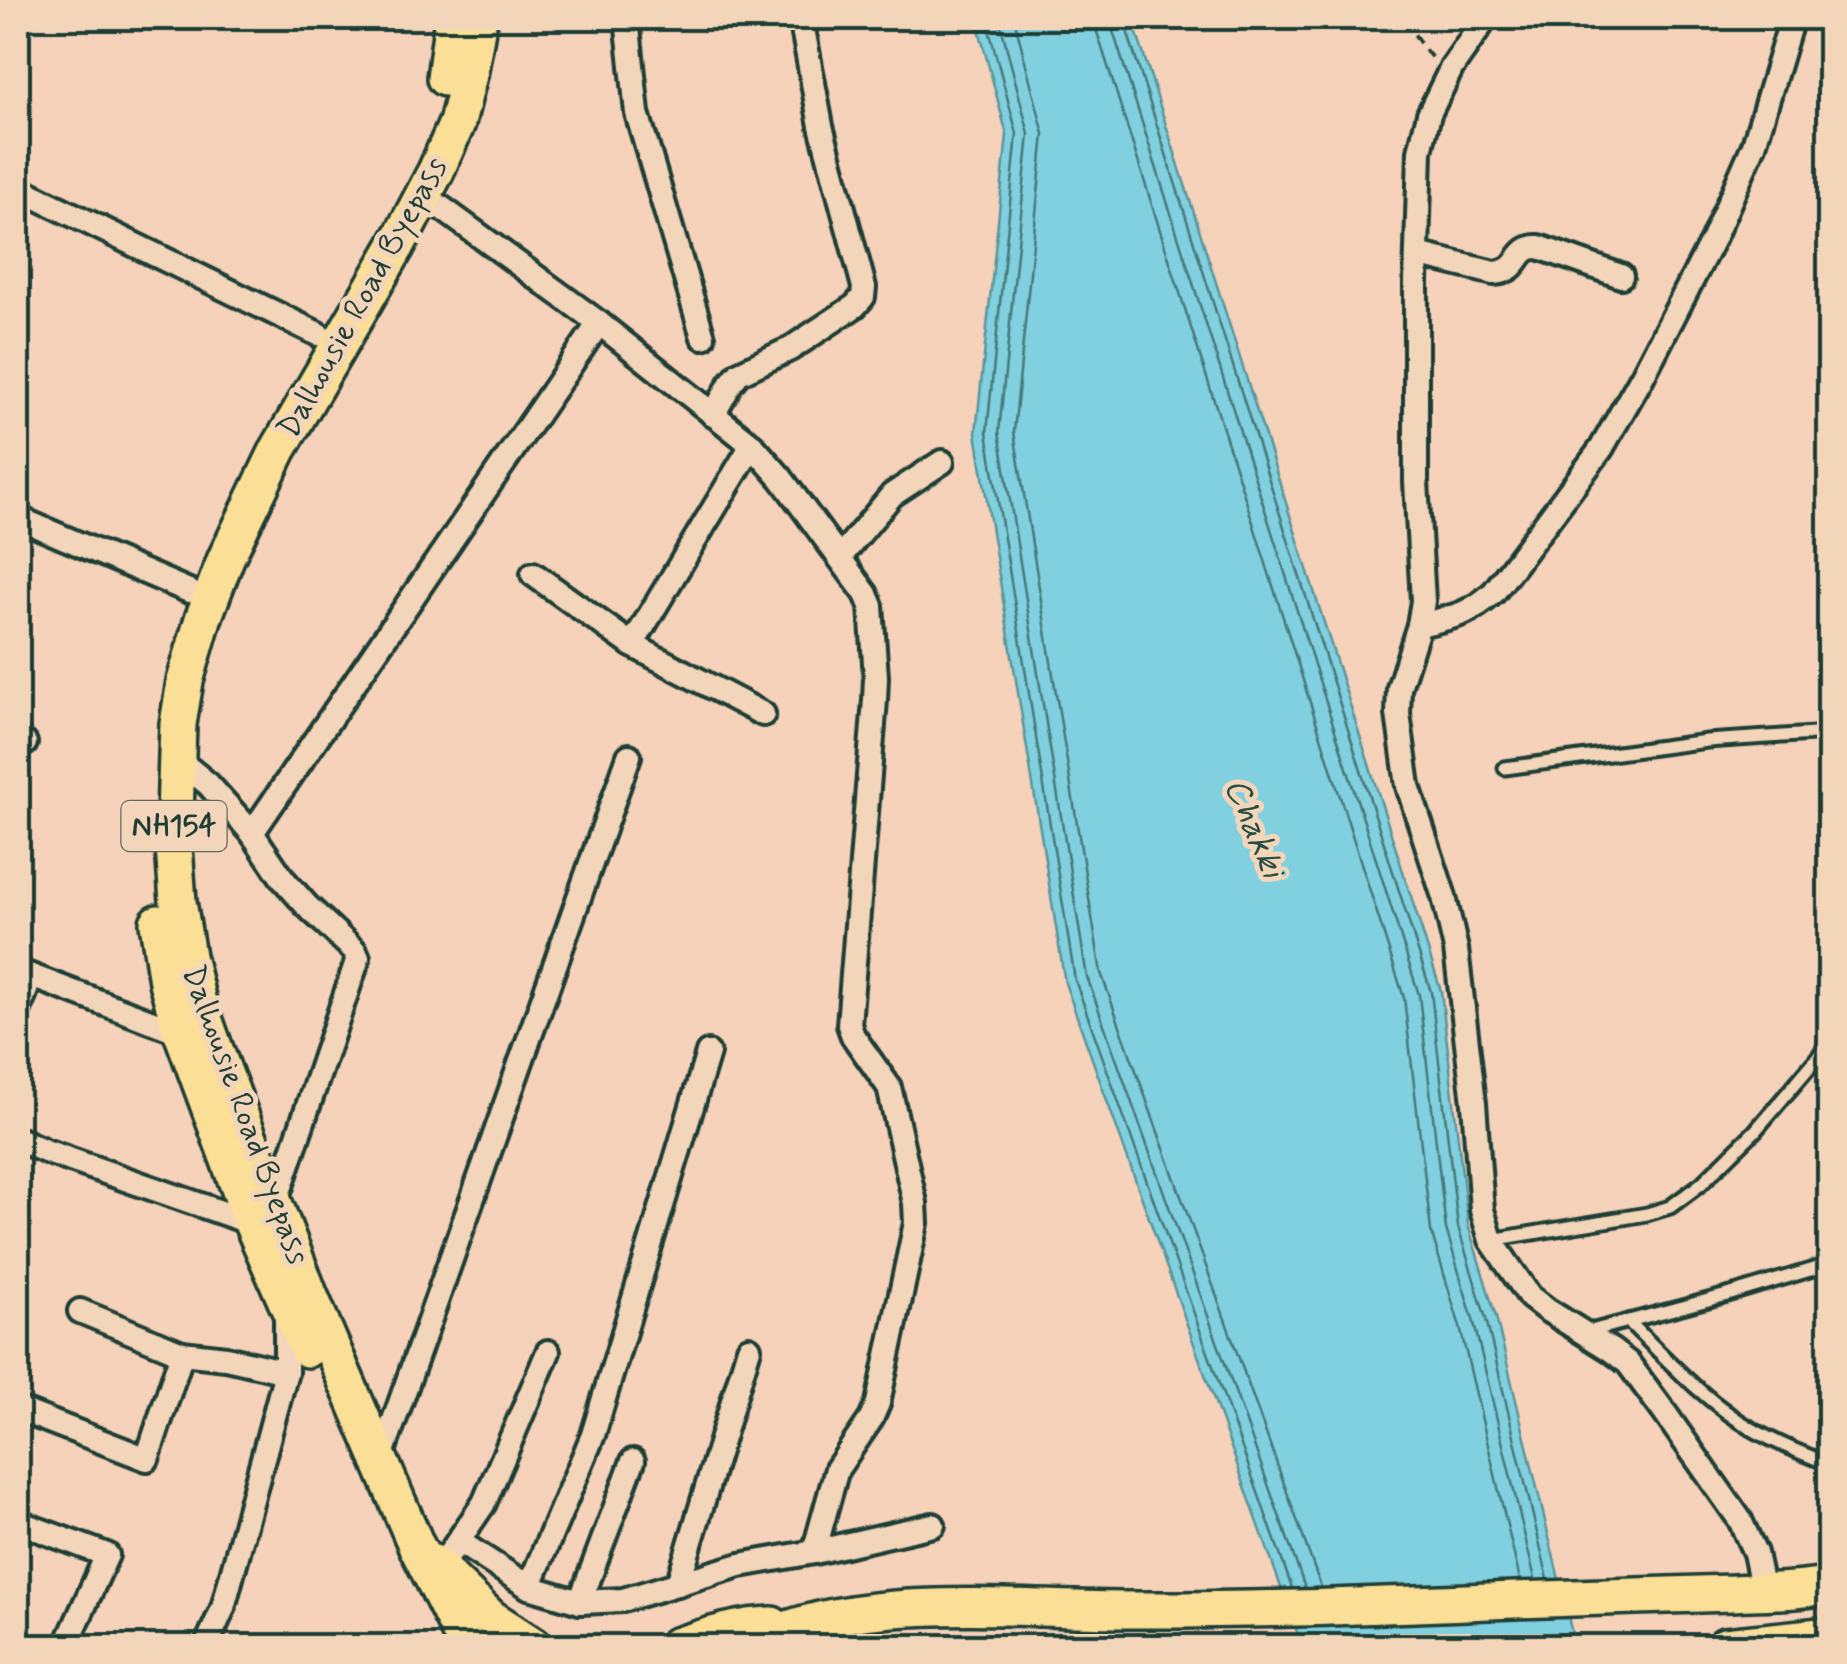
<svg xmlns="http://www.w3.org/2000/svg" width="1847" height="1664" viewBox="0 0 1847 1664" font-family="Mynerve,sans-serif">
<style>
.water{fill:#81d0df;stroke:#5a959b;stroke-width:2.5}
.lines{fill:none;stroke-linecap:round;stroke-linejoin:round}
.shore{stroke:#467878;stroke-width:2.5}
.service-casing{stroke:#1f3d34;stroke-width:19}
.minor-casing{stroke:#1f3d34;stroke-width:30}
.trunk-casing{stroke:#1f3d34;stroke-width:42}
.path{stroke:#1f3d34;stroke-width:4;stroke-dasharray:10 8;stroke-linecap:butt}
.service{stroke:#f3d6ba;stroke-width:11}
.minor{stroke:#f3d6ba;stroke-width:22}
.trunk{stroke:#fbdf96;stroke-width:35}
.labels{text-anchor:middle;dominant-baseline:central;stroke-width:10;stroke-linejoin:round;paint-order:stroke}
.shield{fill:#f3d6ba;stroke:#5f6b5c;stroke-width:2.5}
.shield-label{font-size:30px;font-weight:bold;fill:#1f3d34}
.street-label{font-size:32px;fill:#1f3d34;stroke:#f3d6ba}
.water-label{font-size:35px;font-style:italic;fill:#294c45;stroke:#f3d6ba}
</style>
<rect width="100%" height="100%" fill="#f5d2b9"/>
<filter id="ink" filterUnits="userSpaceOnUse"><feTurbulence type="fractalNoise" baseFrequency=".01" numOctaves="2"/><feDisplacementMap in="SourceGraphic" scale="20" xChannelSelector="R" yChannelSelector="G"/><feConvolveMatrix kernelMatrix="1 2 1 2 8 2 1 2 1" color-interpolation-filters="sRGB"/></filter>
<g filter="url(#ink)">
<polygon class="water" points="976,18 1132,18 1441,991 1468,1225 1496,1317 1575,1646 1302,1646 1065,983 976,433 1007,135"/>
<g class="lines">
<g class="shore">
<polyline points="986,18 1017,134 987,432 1075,980 1292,1588"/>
<polyline points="999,18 1029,134 999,432 1087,977 1305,1588"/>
<polyline points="1014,18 1044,134 1014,432 1101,973 1321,1587"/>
<polyline points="1095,18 1097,32 1404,998 1431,1231 1460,1327 1520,1580"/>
<polyline points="1111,18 1112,28 1419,995 1446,1229 1474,1323 1535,1579"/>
<polyline points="1123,18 1431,992 1458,1227 1486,1319 1548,1579"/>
</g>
<defs>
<g id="service">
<polyline points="1505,768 1707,741 1830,733"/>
<polyline points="1491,1240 1647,1214 1670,1207 1701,1184 1755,1131 1818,1057 1830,1039"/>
<path d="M1628,1321C1667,1359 1704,1401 1752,1429C1776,1443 1803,1454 1830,1464"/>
<polyline points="1587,1332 1731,1294 1830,1264"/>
</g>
<g id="minor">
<polyline points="627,18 637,113 703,337"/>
<polyline points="1486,18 1452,67 1429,114 1420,151 1416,282 1416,482 1423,601 1419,625 1399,688 1398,714 1408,786 1444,897 1456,949 1474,1103 1482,1210 1491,1240 1530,1297 1547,1310 1611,1350 1628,1363 1662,1409 1740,1520 1755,1553 1763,1591"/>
<polyline points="18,188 318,334"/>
<polyline points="424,195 599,323 752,445 781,478 866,594 871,606 876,677 875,700 849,1025 853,1036 889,1087 915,1203 916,1223 878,1403 871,1419 837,1469 814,1552"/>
<path d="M1417,254L1494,273C1523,271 1514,246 1539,247L1621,276"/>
<polyline points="713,415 731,383 739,373 790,349 855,306 863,297 864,287 821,126 801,18"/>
<polyline points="752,445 632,645 763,714"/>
<polyline points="18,518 189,591"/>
<polyline points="841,556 892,495 942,462"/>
<polyline points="533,574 632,645"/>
<path d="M1419,625C1452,617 1468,616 1494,592L1601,449L1642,377L1713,239L1754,145L1792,18"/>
<polyline points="18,740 25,743"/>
<polyline points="175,757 208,784 252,833 283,879 307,906 355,951 358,958 274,1207"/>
<polyline points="252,833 599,323"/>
<polyline points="18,971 182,1033"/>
<polyline points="18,1012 31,976"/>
<polyline points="18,1139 45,1151 252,1223"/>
<polyline points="80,1311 182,1353 226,1358 286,1372"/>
<polyline points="18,1409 147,1459 182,1353"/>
<polyline points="380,1460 629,756"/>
<polyline points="18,1522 107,1555 66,1646"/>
<polyline points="458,1541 529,1587 580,1602 623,1600 740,1565 814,1552 933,1525"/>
<polyline points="450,1553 484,1503 548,1352"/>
<polyline points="678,1584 749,1348"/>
<polyline points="529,1587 593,1435 708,1053"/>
<polyline points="580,1602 633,1461"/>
<polyline points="206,1646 223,1608 286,1372 286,1314"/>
</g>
<g id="trunk">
<polyline points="445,78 453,18"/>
<polyline points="158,923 167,982 182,1033 252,1223 307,1349"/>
<polyline points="434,1563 491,1618 534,1646"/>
<polyline points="467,1646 416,1545 309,1294 216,1052 198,1002 187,956 178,902 174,847 178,724 185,681 203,619 226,558 278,450 396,247 436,171 457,123 469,75 479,18"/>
<path d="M676,1646C708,1636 738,1626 772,1625"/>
<path d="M747,1646C854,1590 1008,1610 1127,1610C1276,1611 1424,1603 1573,1598C1626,1596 1679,1595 1732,1593C1764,1591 1798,1592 1830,1585"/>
<polyline points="1725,1646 1830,1635"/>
</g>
</defs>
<use href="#service" class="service-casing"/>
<use href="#minor" class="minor-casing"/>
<use href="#trunk" class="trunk-casing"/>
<path class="path" d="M1408,18C1411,34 1424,48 1435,62"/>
<use href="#service" class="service"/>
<use href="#minor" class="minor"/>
<use href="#trunk" class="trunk"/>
</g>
</g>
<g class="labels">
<rect class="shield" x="121.5" y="801" width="105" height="50" rx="8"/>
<g class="shield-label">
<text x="174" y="826">NH154</text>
</g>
<g class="street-label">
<text transform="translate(363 298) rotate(-61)">Dalhousie Road Byepass</text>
<text transform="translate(245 1115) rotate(70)">Dalhousie Road Byepass</text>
</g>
<g class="water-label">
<text transform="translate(1254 828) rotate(67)">Chakki</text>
</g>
</g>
<rect width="1847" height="1664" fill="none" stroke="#f3d6ba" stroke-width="60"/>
<rect x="30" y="30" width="1787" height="1604" fill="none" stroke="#1f3d34" stroke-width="4" filter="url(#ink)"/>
</svg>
